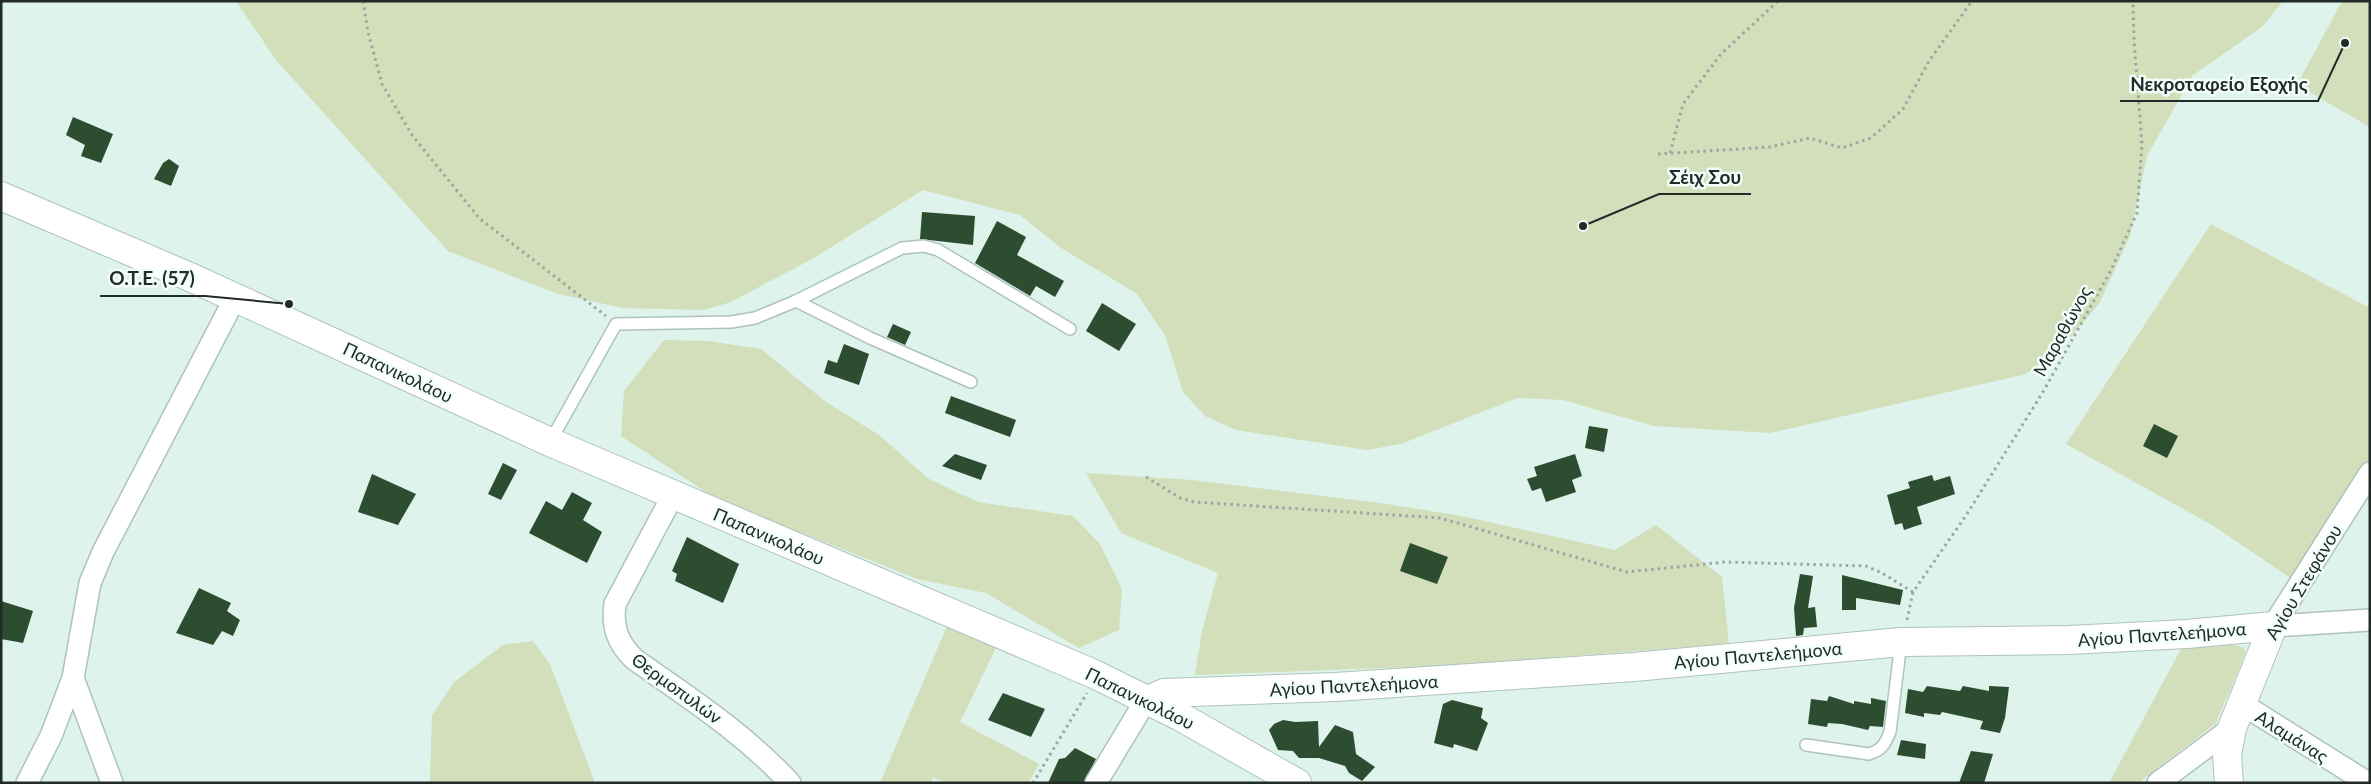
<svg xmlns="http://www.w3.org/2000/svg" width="2371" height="784" viewBox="0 0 2371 784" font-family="Lato,sans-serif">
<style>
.green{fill:#d3dfbb}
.building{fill:#2d4d30}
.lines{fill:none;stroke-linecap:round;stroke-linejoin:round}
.lane-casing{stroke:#aec3bb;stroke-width:14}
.street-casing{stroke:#aec3bb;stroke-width:24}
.secondary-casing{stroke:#aec3bb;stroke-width:30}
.path{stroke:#97a8a2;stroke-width:3;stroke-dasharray:2.5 4;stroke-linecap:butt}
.lane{stroke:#fff;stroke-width:11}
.street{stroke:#fff;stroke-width:21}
.secondary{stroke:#fff;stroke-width:28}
.labels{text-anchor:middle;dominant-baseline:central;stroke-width:5;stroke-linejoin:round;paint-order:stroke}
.street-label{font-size:18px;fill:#232b28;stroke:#f1fef9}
.leader{fill:none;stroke:#232b28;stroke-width:2}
.callout-dot{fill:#232b28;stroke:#f1fef9;stroke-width:2}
.callout-label{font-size:19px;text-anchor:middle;font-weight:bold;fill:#232b28;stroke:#f1fef9;stroke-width:5;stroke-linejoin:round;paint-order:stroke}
</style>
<rect width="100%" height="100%" fill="#ddf3eb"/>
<g class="green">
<polygon points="236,1 2283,1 2262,27 2193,75 2147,156 2130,236 2099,304 2061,348 2026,374 1770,433 1654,426 1563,400 1517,398 1401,444 1367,450 1236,430 1205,416 1183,392 1165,335 1136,293 1061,248 1020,215 923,190 814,258 731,302 704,310 623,308 558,294 448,251 276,60"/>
<polygon points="2342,1 2370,1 2370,127 2297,85"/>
<polygon points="2211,224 2370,308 2370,463 2298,583 2212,525 2066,444"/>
<polygon points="664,340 708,341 761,349 826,402 879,435 929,479 978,502 1073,516 1100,544 1122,589 1119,630 1079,648 986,593 917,579 715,498 621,436 624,391"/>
<polygon points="1086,473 1192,480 1380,503 1462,516 1615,550 1656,525 1722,577 1729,644 1440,666 1195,675 1202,631 1218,573 1121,533"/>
<polygon points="947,626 996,648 960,722 1039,764 1028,783 946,783 933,777 931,783 880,783"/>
<polygon points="533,641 550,664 595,783 430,783 432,715 454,682 503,645"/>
<polygon points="2234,645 2242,647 2246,652 2216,723 2138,783 2109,783 2182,647"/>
</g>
<g class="building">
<polygon points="73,117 113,134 101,163 81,156 85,145 66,135"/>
<polygon points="169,159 179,166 171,186 154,179 163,163"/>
<polygon points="922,212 975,216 973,245 920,239"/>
<polygon points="997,221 1026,237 1017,255 1064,281 1055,297 1036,286 1030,296 975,263"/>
<polygon points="1102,303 1136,324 1119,351 1086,331"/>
<polygon points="893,324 911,332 905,345 887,337"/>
<polygon points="844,344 869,354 859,385 824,373 828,360 837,363"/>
<polygon points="951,396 1016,420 1010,437 945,413"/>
<polygon points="2154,424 2178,436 2167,458 2143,446"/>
<polygon points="1589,426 1608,429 1604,452 1585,448"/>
<polygon points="955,454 987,465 981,480 942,466"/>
<polygon points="1575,454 1582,476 1572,480 1576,492 1546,502 1541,488 1532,491 1527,479 1537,476 1534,467"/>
<polygon points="503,463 517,470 501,500 488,494"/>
<polygon points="372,474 416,494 398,525 358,512"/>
<polygon points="1932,475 1934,481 1950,476 1955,494 1917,507 1922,524 1904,530 1902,523 1895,525 1887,495 1910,488 1908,482"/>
<polygon points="572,492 592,503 583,520 602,532 587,563 529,533 546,501 562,510"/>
<polygon points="687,537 739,564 723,603 675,581 677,574 672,571"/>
<polygon points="1410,543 1448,557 1437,584 1400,571"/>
<polygon points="1800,574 1813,576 1808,608 1815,607 1817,627 1804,628 1803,635 1796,636 1794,608"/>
<polygon points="1842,575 1903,590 1900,605 1856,598 1856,610 1842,610"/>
<polygon points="199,588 231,603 227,611 240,620 233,636 222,631 213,645 176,633"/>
<polygon points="1,601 33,611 23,643 1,639"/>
<polygon points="1927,686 1960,691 1963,686 1989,691 1989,686 2009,687 2005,718 2000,733 1980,729 1983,721 1942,712 1940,715 1924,713 1924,717 1905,713 1908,689 1923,692"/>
<polygon points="1003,693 1045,709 1031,737 988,720"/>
<polygon points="1829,696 1854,704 1854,701 1871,704 1871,698 1886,701 1883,727 1870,726 1868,730 1842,724 1828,723 1827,727 1808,724 1811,699 1827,701"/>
<polygon points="1452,700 1483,708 1481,718 1488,723 1477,751 1454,744 1453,748 1434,743 1443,704"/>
<polygon points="1283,720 1295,722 1318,721 1319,747 1335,725 1353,732 1356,754 1375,767 1362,781 1349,773 1345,766 1319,758 1299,758 1293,751 1278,750 1269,730 1274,724"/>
<polygon points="1901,740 1926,744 1925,759 1897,755"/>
<polygon points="1075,748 1096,759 1084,783 1048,783 1059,759 1065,758"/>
<polygon points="1971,751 1993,754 1984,783 1959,783"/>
</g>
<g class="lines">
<defs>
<g id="lane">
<polyline points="796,301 870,338 971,382"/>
<polyline points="550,442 616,324 731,322 755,318 796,301 902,248 924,246 938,250 1070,329"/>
<path d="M1806,745L1869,754C1882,750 1885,744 1890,732L1901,642"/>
</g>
<g id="street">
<path d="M673,495L615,604C612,627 617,642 634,659C688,697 744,733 790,783"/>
<polyline points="2273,626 2370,473"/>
<polyline points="2273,626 2370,620"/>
<polyline points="73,678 112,783"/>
<polyline points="2242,704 2368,783"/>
<polyline points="27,783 51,736 73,678 90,583 103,552 235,298"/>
<polyline points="1096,783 1140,710 1148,700"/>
<polyline points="2158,783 2232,728"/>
</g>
<g id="secondary">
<polyline points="1,196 190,277 550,442 1094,674 1181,717 1297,783"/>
<polyline points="1148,700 1164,693 1336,687 1634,667 1901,642 2069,640 2187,634 2273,626 2232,728 2227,755 2229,783"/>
</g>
</defs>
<use href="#lane" class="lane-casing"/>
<use href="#street" class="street-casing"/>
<use href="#secondary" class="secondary-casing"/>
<g class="path">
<polyline points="363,1 368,32 382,84 412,135 479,218 606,316"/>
<polyline points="1670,153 1683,104 1721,54 1778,1"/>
<polyline points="1658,154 1770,147 1810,138 1842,148 1871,138 1903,109 1929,61 1972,1"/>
<polyline points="1146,477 1180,498 1194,502 1440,518 1627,572 1725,562 1866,566 1882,573 1913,592"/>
<polyline points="1907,620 1913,592 1967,514 2043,392 2110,272 2137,213 2142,145 2134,40 2133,1"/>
<polyline points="1033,783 1087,693"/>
</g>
<use href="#lane" class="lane"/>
<use href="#street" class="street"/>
<use href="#secondary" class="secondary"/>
</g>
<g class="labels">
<g class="street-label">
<text transform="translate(2062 331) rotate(-61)">Μαραθώνος</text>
<text transform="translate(398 372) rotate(25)">Παπανικολάου</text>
<text transform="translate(769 536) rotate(23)">Παπανικολάου</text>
<text transform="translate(2303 582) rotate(-59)">Αγίου Στεφάνου</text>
<text transform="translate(2162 634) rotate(-4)">Αγίου Παντελεήμονα</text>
<text transform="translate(1758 655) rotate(-5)">Αγίου Παντελεήμονα</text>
<text transform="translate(1354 685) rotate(-3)">Αγίου Παντελεήμονα</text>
<text transform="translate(677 688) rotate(36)">Θερμοπυλών</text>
<text transform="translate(1140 698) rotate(26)">Παπανικολάου</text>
<text transform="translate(2292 736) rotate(32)">Αλαμάνας</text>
</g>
</g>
<path class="leader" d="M2345 43L2318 101H2120M1583 226L1659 194H1751M289 304L205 296H100"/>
<g class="callout-dot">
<circle cx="2345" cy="43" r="5"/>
<circle cx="1583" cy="226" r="5"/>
<circle cx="289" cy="304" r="5"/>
</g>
<g class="callout-label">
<text x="2219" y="91">Νεκροταφείο Εξοχής</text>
<text x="1705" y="184">Σέιχ Σου</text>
<text x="152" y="285">Ο.Τ.Ε. (57)</text>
</g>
<rect width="2371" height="784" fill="none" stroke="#232b28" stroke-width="5"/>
</svg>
